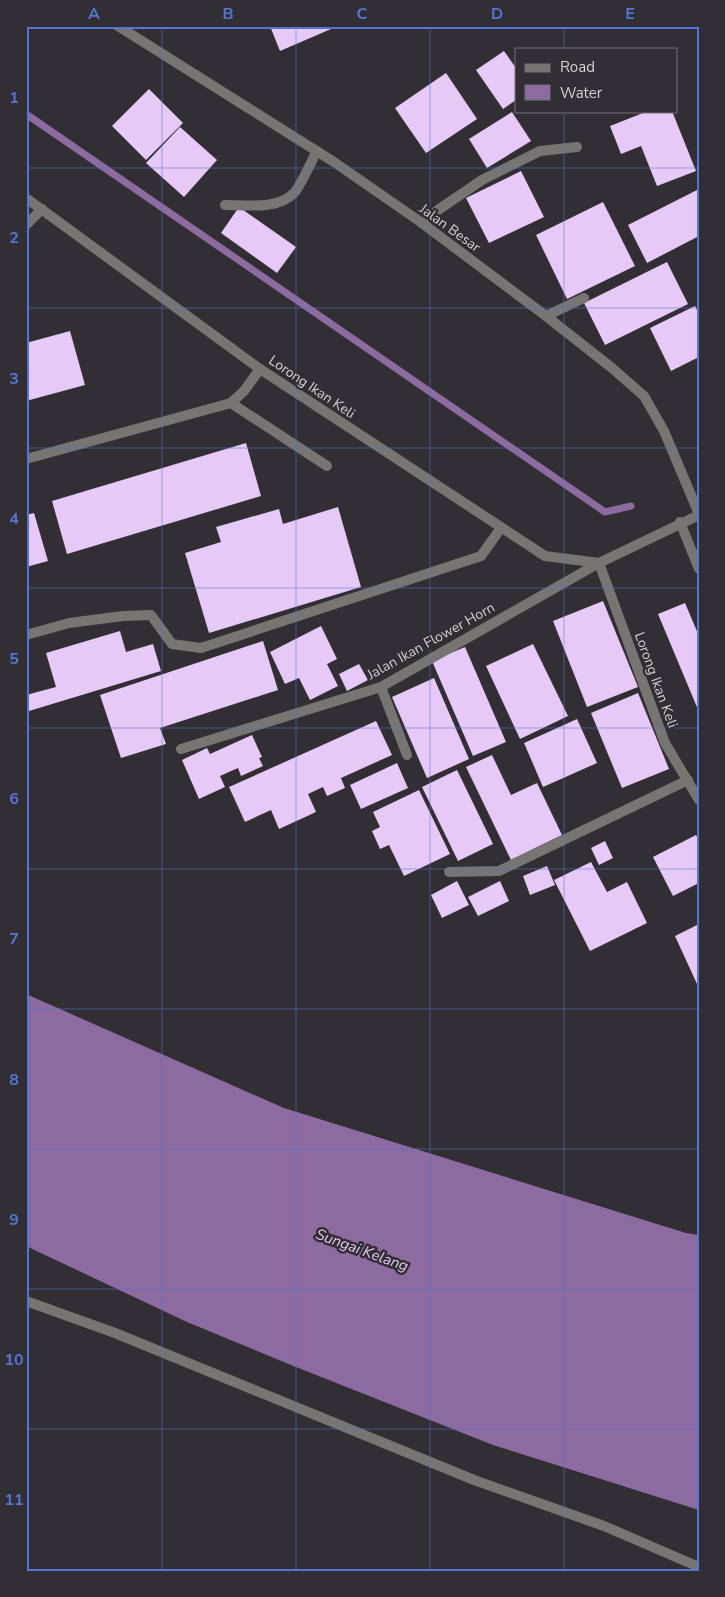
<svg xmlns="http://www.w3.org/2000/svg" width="725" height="1597" viewBox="0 0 725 1597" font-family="'Nunito Sans',sans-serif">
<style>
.water{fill:#8d6aa0}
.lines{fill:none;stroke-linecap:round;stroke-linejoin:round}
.stream{stroke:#8d6aa0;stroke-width:7}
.building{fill:#e7c9f8}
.service{stroke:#767571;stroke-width:10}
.minor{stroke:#767571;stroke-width:10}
.tertiary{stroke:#767571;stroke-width:10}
.grid{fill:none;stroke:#5475d7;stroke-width:1;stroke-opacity:0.55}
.labels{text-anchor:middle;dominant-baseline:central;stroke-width:5;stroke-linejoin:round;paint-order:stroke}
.street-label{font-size:14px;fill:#d4d1d5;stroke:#322f34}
.water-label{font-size:15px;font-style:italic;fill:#e4c5f5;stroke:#322f34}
.neatline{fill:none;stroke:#5475d7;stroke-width:2}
.grid-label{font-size:16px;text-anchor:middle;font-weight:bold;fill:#5475d7}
</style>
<rect width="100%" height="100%" fill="#322f34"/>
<polygon class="water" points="26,994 284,1108 686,1233 699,1235 699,1510 493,1445 296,1367 187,1322 26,1246"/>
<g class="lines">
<polyline class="stream" points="26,114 605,512 631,506"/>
</g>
<g class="building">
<polygon points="270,26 338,26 280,51"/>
<polygon points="504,51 516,68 516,100 503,109 476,70"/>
<polygon points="446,73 477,119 426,153 395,108"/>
<polygon points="149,89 183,123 146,160 112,126"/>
<polygon points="648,111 672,111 696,171 657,186 641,146 621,154 610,126"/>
<polygon points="512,112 531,141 487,168 469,139"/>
<polygon points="180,127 217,160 184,197 146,163"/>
<polygon points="521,171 544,217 489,243 466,198"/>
<polygon points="699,189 699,236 647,263 628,225"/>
<polygon points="603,202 635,266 567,299 536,235"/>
<polygon points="239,207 296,247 277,273 221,233"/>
<polygon points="667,262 688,304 605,345 584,303"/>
<polygon points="695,306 699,314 699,357 671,371 650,328"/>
<polygon points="70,331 85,385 26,401 26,343"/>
<polygon points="246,443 261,496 67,554 52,501"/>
<polygon points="338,507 361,587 209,633 185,553 221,542 216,527 279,509 283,524"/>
<polygon points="34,513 48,561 26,567 26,515"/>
<polygon points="603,601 638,687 587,707 553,621"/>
<polygon points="685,603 699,636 699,712 658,614"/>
<polygon points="321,626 337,659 327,664 338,686 310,700 299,678 285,684 270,652"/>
<polygon points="120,631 126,652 153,644 161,671 29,711 26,695 56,687 46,653"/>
<polygon points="263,641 278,690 160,728 166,744 121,758 100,695"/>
<polygon points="533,644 568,716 520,739 486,666"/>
<polygon points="465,647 506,742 473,756 432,661"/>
<polygon points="359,664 368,680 347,691 339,674"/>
<polygon points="434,678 469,759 427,778 392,697"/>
<polygon points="638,693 669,769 622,788 591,713"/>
<polygon points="577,719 597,763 543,787 524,743"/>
<polygon points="376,721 392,755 341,778 345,788 327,796 323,787 308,794 316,812 279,829 271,810 245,822 229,787"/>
<polygon points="252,735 262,757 259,758 263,766 241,776 238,768 220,776 225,787 199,799 182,760 207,748 210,754"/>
<polygon points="492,755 511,795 537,783 562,835 511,860 466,767"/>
<polygon points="397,763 408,788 361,809 350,785"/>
<polygon points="457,770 493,844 458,861 422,787"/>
<polygon points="419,790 450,854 404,876 389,845 380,849 372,831 380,827 373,812"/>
<polygon points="696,835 699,840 699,883 673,896 653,857"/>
<polygon points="605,841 613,858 599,865 591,848"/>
<polygon points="591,862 607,892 627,882 647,923 590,951 554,880"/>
<polygon points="547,866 555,885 530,895 523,876"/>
<polygon points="457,881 469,905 442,918 431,895"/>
<polygon points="500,881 509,901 478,916 468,897"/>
<polygon points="699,924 699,983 697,984 675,936"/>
</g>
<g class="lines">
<g class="service">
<path d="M225,205C246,205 278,210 294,193C300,187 312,160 317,151"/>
<polyline points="422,223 438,210 482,180 540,151 577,147"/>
<polyline points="26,225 42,209"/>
<polyline points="546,316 584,298"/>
<polyline points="680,522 699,569"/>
<polyline points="26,635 69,623 123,616 151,615 172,644 201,648 481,556 501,528"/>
</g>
<g class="minor">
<polyline points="26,198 260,369 545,556 599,563 699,515"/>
<polyline points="231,403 327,466"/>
<polyline points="26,459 231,403 244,391 260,369"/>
<polyline points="381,687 407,755"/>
<polyline points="181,749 381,687 599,563 665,743 699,800"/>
<polyline points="449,872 499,871 688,780"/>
<polyline points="26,1301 115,1333 474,1480 604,1526 699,1567"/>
</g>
<polyline class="tertiary" points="118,26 334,162 422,223 546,316 612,368 644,396 664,431 699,514"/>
</g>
<path class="grid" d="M162,26V1571M296,26V1571M430,26V1571M564,26V49M564,111V1571M26,168H699M26,308H699M26,448H699M26,588H699M26,728H699M26,869H699M26,1009H699M26,1149H699M26,1289H699M26,1429H699"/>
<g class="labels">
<g class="street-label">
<text transform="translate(450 228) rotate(36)">Jalan Besar</text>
<text transform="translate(312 387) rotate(34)">Lorong Ikan Keli</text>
<text transform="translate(431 641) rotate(-29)">Jalan Ikan Flower Horn</text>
<text transform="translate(656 680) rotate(70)">Lorong Ikan Keli</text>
</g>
<g class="water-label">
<text transform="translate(362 1250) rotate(20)">Sungai Kelang</text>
</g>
</g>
<rect width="725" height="1597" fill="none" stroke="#322f34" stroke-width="55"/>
<rect x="515" y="48" width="162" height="65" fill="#322f34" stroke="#737074"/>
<rect x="525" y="64" width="25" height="8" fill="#767571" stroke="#737074"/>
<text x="560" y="72" font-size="15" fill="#d4d1d5">Road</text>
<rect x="525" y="85" width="25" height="15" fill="#8d6aa0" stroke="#737074"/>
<text x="560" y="98" font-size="15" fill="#d4d1d5">Water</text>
<rect x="28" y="28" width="670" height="1542" class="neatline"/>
<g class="grid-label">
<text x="94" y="19">A</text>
<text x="228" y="19">B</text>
<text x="362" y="19">C</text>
<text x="497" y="19">D</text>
<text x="630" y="19">E</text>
<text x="14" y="103">1</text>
<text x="14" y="243">2</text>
<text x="14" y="384">3</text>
<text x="14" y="524">4</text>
<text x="14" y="664">5</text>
<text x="14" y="804">6</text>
<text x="14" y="944">7</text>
<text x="14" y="1085">8</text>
<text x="14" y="1225">9</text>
<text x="14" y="1365">10</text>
<text x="14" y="1505">11</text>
</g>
</svg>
